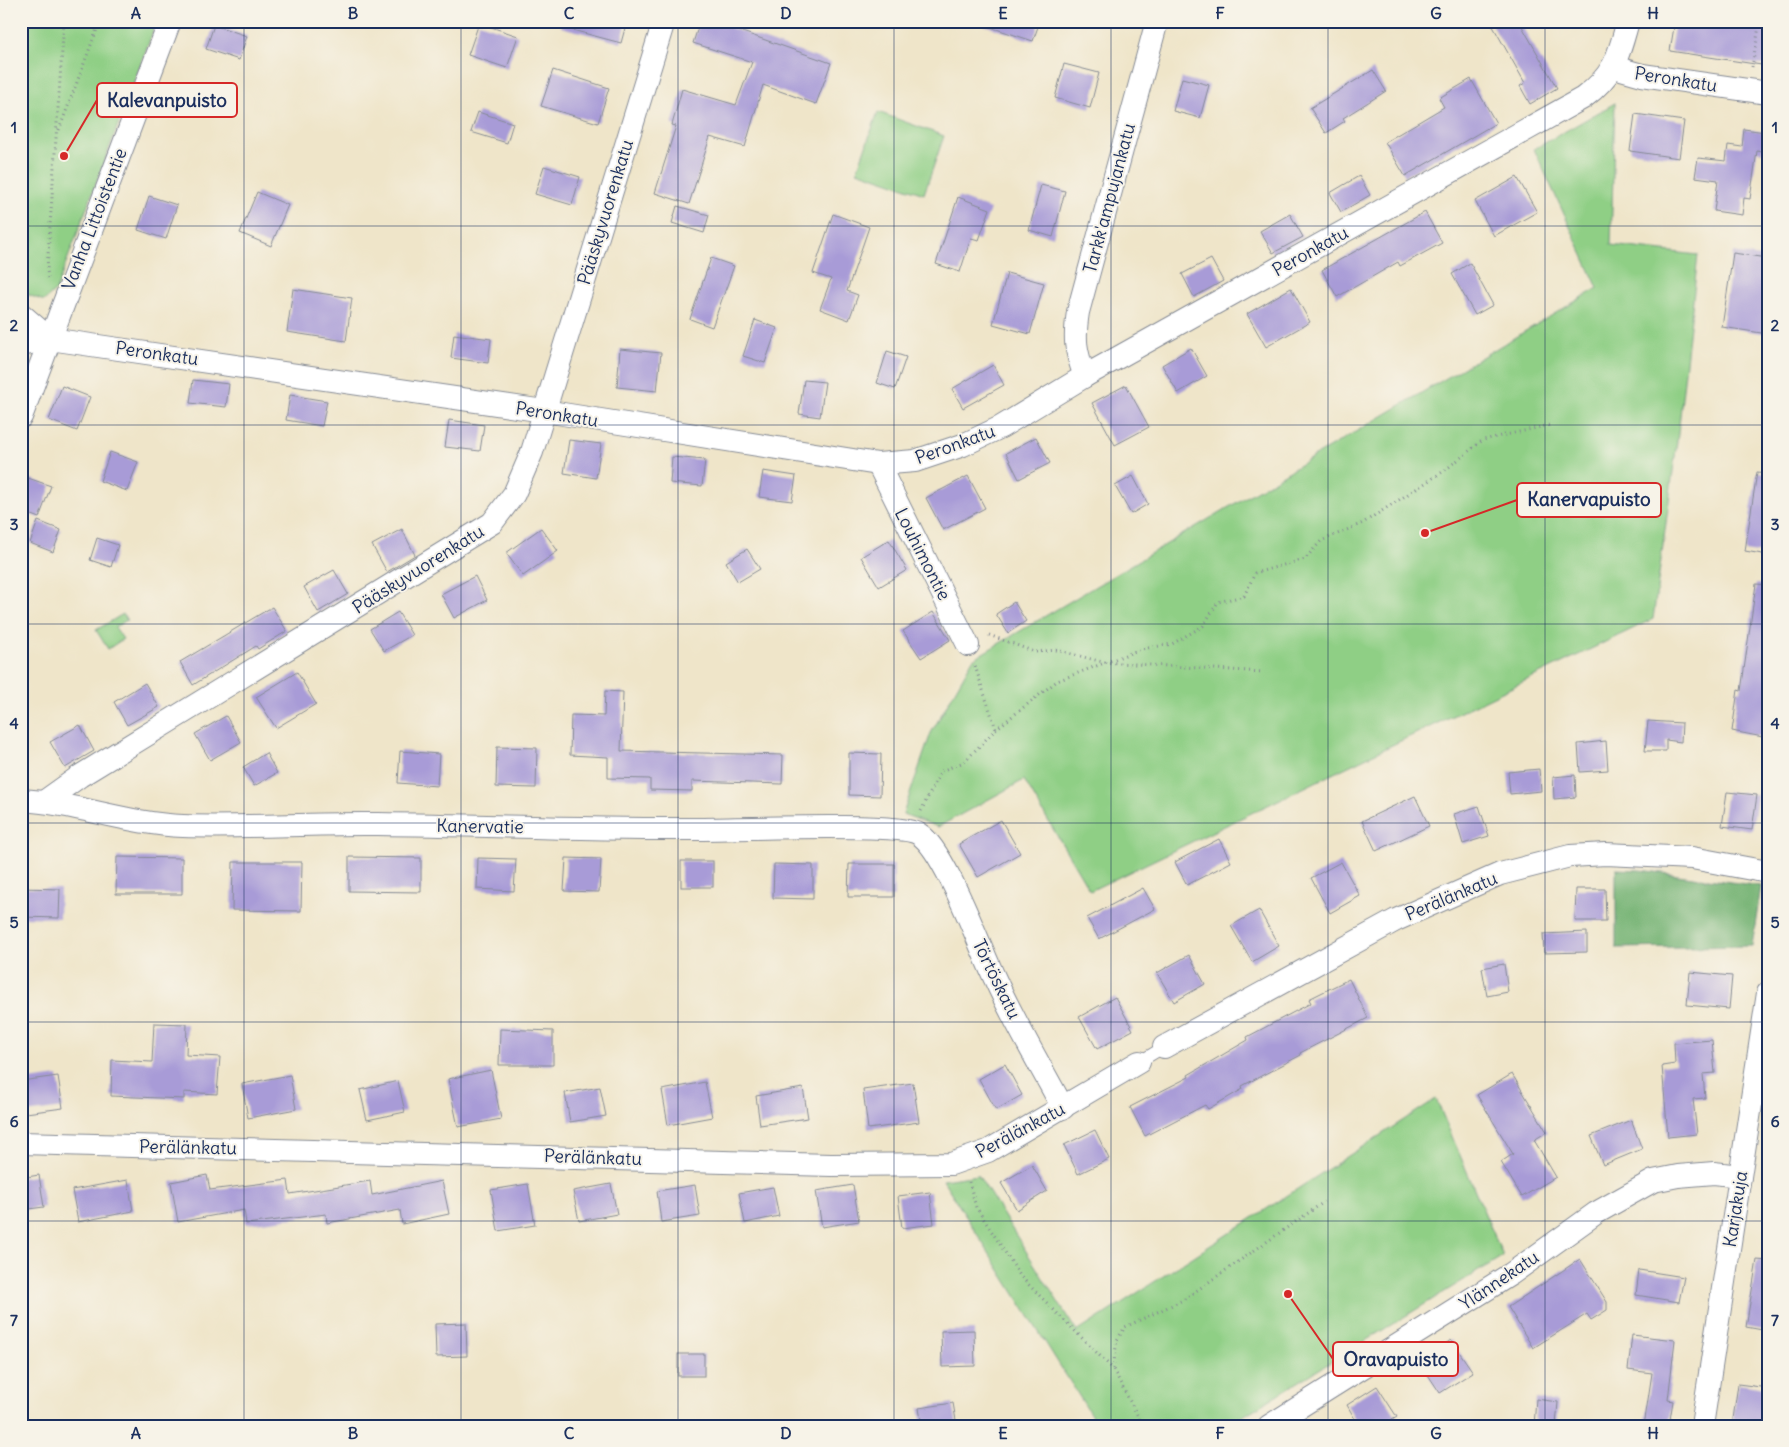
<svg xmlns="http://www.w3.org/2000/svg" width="1789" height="1447" viewBox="0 0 1789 1447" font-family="Delius,sans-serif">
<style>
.green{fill:#8fcf85;stroke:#557f72}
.forest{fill:#73b272;stroke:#477068}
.building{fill:#a89bd7}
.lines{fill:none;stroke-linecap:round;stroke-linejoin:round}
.service-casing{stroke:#858a94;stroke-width:13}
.minor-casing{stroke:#858a94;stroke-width:24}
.path{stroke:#858a94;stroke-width:3;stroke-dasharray:1 4;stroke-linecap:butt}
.service{stroke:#fff;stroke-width:11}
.minor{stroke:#fff;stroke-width:22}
.grid{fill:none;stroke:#1b2f5e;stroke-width:1;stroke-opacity:0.55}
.labels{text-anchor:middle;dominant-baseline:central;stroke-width:4;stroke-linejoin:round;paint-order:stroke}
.street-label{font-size:18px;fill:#1b2f5e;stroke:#f7f3e8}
.leader{fill:none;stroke:#d62828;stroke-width:2}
.callout-dot{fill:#d62828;stroke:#f7f3e8;stroke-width:2}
.callout{fill:#f7f3e8;stroke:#d62828;stroke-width:2}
.callout-label{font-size:19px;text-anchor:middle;font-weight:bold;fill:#1b2f5e}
.neatline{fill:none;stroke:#1b2f5e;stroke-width:2}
.grid-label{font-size:16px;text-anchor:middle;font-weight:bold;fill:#1b2f5e}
</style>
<rect width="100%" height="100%" fill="#f7f3e8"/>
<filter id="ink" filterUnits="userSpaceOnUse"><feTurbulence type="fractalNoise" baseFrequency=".02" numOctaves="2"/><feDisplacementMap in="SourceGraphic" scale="10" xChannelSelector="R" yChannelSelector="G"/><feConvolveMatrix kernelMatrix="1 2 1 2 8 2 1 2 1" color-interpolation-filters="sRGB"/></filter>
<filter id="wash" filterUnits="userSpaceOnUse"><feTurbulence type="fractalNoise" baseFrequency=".0096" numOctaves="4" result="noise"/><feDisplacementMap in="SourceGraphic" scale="20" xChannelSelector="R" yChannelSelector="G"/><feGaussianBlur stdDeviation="1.12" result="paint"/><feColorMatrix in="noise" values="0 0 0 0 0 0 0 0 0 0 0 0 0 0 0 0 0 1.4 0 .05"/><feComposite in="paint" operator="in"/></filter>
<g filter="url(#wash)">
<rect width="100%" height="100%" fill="#efe5c9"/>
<g class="green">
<polygon points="21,21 157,21 56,290 44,301 21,292"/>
<polygon points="1615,103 1611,245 1698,255 1678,434 1653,619 1090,891 1024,780 938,827 903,814 931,733 973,659 1598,288 1534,149"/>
<polygon points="878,112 944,136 924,194 857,171"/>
<polygon points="123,614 127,620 115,627 123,639 108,649 96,630"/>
<polygon points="1436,1099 1503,1256 1227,1426 1098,1426 943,1180 978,1175 1077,1332"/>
</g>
<polygon class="forest" points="1616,869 1640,870 1761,886 1752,946 1616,948"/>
<g id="blocks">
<g class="building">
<polygon points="562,21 627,21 621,43 561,27"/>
<polygon points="700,21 711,21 831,63 816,104 763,85 745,147 710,137 689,204 655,193 676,126 672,125 682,89 736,105 752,62 693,43"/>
<polygon points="984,21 1040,21 1033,41 984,25"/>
<polygon points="1490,21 1519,21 1557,88 1530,104 1520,86 1525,83"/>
<polygon points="1675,21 1726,21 1768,28 1768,66 1670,51"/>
<polygon points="479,23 518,36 507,68 468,55"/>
<polygon points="214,25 247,36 239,60 206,49"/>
<polygon points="1064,64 1099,73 1090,108 1055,98"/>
<polygon points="553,70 609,88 598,123 541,106"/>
<polygon points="1373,70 1386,91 1343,118 1345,121 1326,133 1310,108"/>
<polygon points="1182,78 1209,85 1200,118 1173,111"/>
<polygon points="1471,79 1496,123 1405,176 1385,142 1444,107 1439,98"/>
<polygon points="478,112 513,123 507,143 471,132"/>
<polygon points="1635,114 1684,121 1679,158 1630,151"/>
<polygon points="1744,129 1765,132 1762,152 1757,151 1750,199 1744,198 1742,215 1714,211 1718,180 1695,177 1698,158 1726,161 1728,145 1742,147"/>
<polygon points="544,166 580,177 572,205 535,194"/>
<polygon points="1359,176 1370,195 1341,212 1330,193"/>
<polygon points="1517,177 1537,212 1494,236 1475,201"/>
<polygon points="1041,185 1065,191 1053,237 1029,230"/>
<polygon points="257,192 288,205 271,246 240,233"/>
<polygon points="149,196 177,205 166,239 138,230"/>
<polygon points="958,197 990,209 979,240 971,238 960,272 936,264"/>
<polygon points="677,206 709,215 704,233 672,223"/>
<polygon points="1425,212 1442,243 1400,266 1398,262 1337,297 1322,270"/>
<polygon points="833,214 869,227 847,291 858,295 849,320 820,309 831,279 813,273"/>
<polygon points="1290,214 1303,237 1273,253 1260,231"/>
<polygon points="1733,253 1768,258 1768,334 1722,327"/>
<polygon points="711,258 734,266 712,327 690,319"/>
<polygon points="1211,259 1223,281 1194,297 1182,274"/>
<polygon points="1470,263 1493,305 1475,315 1452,274"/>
<polygon points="1007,273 1044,283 1030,334 993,324"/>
<polygon points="1291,288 1310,322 1266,347 1247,314"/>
<polygon points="293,289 352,298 346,341 287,332"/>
<polygon points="755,320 777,328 765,363 743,356"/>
<polygon points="454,334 491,339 488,363 451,358"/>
<polygon points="1191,348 1207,376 1178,393 1162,365"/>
<polygon points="620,349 661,353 657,391 617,387"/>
<polygon points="887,351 906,357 895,389 877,383"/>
<polygon points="993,365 1004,385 963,408 952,389"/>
<polygon points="193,380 229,384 226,407 190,403"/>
<polygon points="804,380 825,382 820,417 799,414"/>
<polygon points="1126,385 1149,427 1115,445 1092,403"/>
<polygon points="62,386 90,397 77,431 49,420"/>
<polygon points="290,395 327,401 322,426 286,420"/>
<polygon points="449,420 484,425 480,451 445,447"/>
<polygon points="1036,437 1050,463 1019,479 1006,453"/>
<polygon points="569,440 601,444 596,478 564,473"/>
<polygon points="110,452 138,462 127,491 100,481"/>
<polygon points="672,457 705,460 702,486 670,483"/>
<polygon points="763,471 796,476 792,501 759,497"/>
<polygon points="1757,472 1768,473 1768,555 1745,551"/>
<polygon points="968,476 985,508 943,530 926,498"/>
<polygon points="1133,476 1148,504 1131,514 1115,486"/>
<polygon points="28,478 51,486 39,518 21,511 21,497"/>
<polygon points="38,521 61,530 53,552 30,543"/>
<polygon points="541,528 558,551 523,576 506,553"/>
<polygon points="402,529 415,555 387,572 372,545"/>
<polygon points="97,538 118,545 111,567 90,560"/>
<polygon points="889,540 907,570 879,587 861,557"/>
<polygon points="747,549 760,569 738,582 726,562"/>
<polygon points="334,570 348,594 318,612 304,587"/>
<polygon points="475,576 487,600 454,618 441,594"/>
<polygon points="1756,584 1768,585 1768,738 1732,731 1738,690 1741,691"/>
<polygon points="1014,602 1026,621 1008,633 996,614"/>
<polygon points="272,607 287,631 258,649 256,646 193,685 180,662"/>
<polygon points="398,612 412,635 384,651 370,629"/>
<polygon points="933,612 950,640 921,658 903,631"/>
<polygon points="297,672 316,704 276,728 256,697"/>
<polygon points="145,683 159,707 127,725 114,702"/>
<polygon points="605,691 623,692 621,751 783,755 782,784 692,781 692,791 650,790 650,779 608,778 608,757 570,755 571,715 604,716"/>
<polygon points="226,716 241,742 210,760 195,734"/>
<polygon points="1648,721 1682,723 1681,742 1666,740 1666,751 1645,751"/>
<polygon points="80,725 94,751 65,768 50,742"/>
<polygon points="1606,741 1608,770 1580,772 1578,744"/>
<polygon points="497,747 537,748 536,788 496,787"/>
<polygon points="400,751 439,754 437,786 398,783"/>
<polygon points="266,753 277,773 254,786 243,767"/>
<polygon points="849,753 881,754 880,796 849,795"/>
<polygon points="1539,769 1541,791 1510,794 1508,772"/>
<polygon points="1575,775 1576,797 1554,799 1553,777"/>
<polygon points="1727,792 1757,795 1752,830 1722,826"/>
<polygon points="1415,796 1429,826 1376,851 1362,821"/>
<polygon points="1479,806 1489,836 1463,844 1454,814"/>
<polygon points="1001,820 1020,853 978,877 959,844"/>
<polygon points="1219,839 1231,862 1187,885 1175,862"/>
<polygon points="117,857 182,858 182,894 116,894"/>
<polygon points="349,857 421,858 421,892 349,891"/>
<polygon points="478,858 516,859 514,891 477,889"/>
<polygon points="566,858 601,859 599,892 564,891"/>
<rect x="681" y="861" width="32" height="26"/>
<polygon points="233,862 302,862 301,911 232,910"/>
<polygon points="1341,862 1360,896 1330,913 1311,878"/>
<polygon points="774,864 813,865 813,899 773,898"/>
<polygon points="849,864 894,864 894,897 848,897"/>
<polygon points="21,888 60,889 59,918 21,917"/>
<polygon points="1143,888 1155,909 1099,939 1087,918"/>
<polygon points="1576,889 1605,889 1606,921 1575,921"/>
<polygon points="1259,910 1279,946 1252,962 1231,926"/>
<polygon points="1587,932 1587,952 1544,953 1543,934"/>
<polygon points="1189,955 1205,984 1174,1002 1157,973"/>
<polygon points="1504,964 1508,992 1487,996 1482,968"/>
<polygon points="1690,972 1732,976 1729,1009 1687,1005"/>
<polygon points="1349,979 1368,1018 1300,1053 1301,1055 1242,1086 1243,1089 1208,1109 1205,1105 1145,1136 1130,1107 1189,1077 1188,1075 1248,1040 1247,1037 1311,1003 1309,999"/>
<polygon points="1115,997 1133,1030 1097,1049 1079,1017"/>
<polygon points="154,1023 187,1024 186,1055 220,1057 217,1094 184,1092 184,1099 111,1096 112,1060 152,1062"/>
<polygon points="500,1029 553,1031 553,1065 499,1065"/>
<polygon points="1712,1040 1715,1073 1703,1074 1705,1098 1693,1099 1697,1134 1668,1137 1662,1066 1675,1064 1674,1043"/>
<polygon points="1005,1064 1022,1095 996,1110 979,1079"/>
<polygon points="491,1070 501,1119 458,1127 448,1079"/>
<polygon points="1512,1074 1547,1132 1534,1140 1556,1177 1522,1197 1501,1162 1513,1154 1477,1095"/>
<polygon points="290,1075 296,1109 248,1118 242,1084"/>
<polygon points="58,1076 63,1108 26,1113 21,1081"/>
<polygon points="398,1081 405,1112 367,1120 360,1090"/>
<polygon points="705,1082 712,1117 668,1125 662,1090"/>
<polygon points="913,1083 919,1122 868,1129 863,1090"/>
<polygon points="600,1087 606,1116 570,1122 565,1093"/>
<polygon points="803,1088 808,1118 760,1125 756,1096"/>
<polygon points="1631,1120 1642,1149 1603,1165 1591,1136"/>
<polygon points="1095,1130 1109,1159 1078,1174 1064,1145"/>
<polygon points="1032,1165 1047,1191 1017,1210 1001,1183"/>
<polygon points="39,1175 44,1207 21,1210 21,1178"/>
<polygon points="207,1175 210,1190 288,1180 290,1194 370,1181 372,1195 442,1181 449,1214 402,1224 400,1210 327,1223 326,1214 246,1224 244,1210 178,1222 171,1182"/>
<polygon points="128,1180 133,1211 78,1222 72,1190"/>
<polygon points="528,1184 535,1225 498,1231 491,1190"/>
<polygon points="611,1184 617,1214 579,1221 573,1191"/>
<polygon points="695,1185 700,1216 661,1222 657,1191"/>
<polygon points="853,1185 859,1221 822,1227 816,1191"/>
<polygon points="773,1187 779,1216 745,1223 739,1193"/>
<polygon points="930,1192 934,1224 902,1228 898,1196"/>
<polygon points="1580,1259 1607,1302 1607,1310 1591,1320 1587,1314 1533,1348 1508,1307"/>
<polygon points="1757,1260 1768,1261 1768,1331 1746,1327"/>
<polygon points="1639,1270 1684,1277 1679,1302 1636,1295"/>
<polygon points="466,1323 467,1356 436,1357 435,1324"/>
<polygon points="974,1330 975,1366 942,1367 941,1331"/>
<polygon points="1632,1335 1675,1340 1668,1400 1673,1401 1669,1426 1644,1426 1652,1373 1628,1370"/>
<polygon points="1451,1340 1473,1372 1440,1393 1419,1361"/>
<rect x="678" y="1354" width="26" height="22"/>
<polygon points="1738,1384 1768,1388 1768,1426 1732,1426"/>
<polygon points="1377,1386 1397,1417 1382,1426 1359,1426 1347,1405"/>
<polygon points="1536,1399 1558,1402 1556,1426 1534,1426"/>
<polygon points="953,1403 957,1426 922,1426 919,1408"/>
</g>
</g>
</g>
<g filter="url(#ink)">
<use href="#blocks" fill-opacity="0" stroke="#858a94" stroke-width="1"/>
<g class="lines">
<defs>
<polyline id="service" points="1139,1062 1164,1047"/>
<g id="minor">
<polyline points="1614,67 1642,75 1768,93"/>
<polyline points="21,314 50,339"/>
<path d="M21,345L50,339L544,411L878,464L915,461L963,445L1001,427L1085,376L1583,98C1614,75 1618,58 1628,21"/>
<path d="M1085,376C1075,351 1074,338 1078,312L1157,21"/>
<polyline points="21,417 170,21"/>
<polyline points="878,464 968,645"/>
<path d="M21,800C76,803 128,824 183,826C248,828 313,823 378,824C486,825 593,830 701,829C735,829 900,822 919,834C945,850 980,948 995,979C1015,1023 1040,1065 1063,1108"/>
<polyline points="45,801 80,776 492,523 514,494 532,452 664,21"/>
<polyline points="1164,1047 1396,920 1500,874 1570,856 1606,854 1692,858 1768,872"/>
<polyline points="21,1143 831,1165 951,1164 988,1151 1139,1062"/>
<polyline points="1269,1426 1511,1274 1596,1213 1653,1181 1678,1176 1714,1173 1740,1176"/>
<polyline points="1702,1426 1768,993"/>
</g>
</defs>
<use href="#service" class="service-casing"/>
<use href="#minor" class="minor-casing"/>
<g class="path">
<polyline points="1752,67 1760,21"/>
<polyline points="59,130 100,21"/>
<polyline points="48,278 47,270 64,21"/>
<polyline points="989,635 1035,652 1056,650 1103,662 1264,672"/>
<polyline points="975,666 996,729"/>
<polyline points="921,811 941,771 964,762 996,729 1057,681 1141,649 1172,644 1203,626 1218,602 1244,596 1255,573 1305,559 1321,541 1363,523 1444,471 1483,440 1550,425"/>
<polyline points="969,1182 976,1207 1021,1277 1113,1369 1143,1426"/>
<polyline points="1113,1369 1117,1340 1125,1327 1183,1300 1324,1202"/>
</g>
<use href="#service" class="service"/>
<use href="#minor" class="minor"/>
</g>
</g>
<path class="grid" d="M244,21V1426M461,21V1426M678,21V1426M894,21V1426M1111,21V1426M1328,21V1426M1545,21V1426M21,226H1768M21,425H1768M21,624H1768M21,823H1768M21,1022H1768M21,1221H1768"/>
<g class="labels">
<g class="street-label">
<text transform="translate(1676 79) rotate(9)">Peronkatu</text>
<text transform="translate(1109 198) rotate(-75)">Tarkk'ampujankatu</text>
<text transform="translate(605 212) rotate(-73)">Pääskyvuorenkatu</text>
<text transform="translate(94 219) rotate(-69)">Vanha Littoistentie</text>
<text transform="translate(1310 251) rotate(-29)">Peronkatu</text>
<text transform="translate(157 353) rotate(8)">Peronkatu</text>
<text transform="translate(557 414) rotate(9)">Peronkatu</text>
<text transform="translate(955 444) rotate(-20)">Peronkatu</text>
<text transform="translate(923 554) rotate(63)">Louhimontie</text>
<text transform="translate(418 569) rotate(-32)">Pääskyvuorenkatu</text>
<text transform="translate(480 826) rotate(1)">Kanervatie</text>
<text transform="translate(1451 896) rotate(-23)">Perälänkatu</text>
<text transform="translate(997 979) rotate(64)">Törtöskatu</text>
<text transform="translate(1020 1130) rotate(-28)">Perälänkatu</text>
<text transform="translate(188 1147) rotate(1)">Perälänkatu</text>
<text transform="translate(593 1157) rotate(2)">Perälänkatu</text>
<text transform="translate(1735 1209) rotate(-81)">Karjakuja</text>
<text transform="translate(1499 1280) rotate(-34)">Ylännekatu</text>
</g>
</g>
<path class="leader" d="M64 156L97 100M1425 533L1517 500M1288 1294L1333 1359"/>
<g class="callout-dot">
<circle cx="64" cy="156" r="5"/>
<circle cx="1425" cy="533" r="5"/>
<circle cx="1288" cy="1294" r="5"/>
</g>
<g class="callout">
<rect x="97" y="83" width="140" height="34" rx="5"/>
<rect x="1517" y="483" width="144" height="34" rx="5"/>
<rect x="1333" y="1342" width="125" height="34" rx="5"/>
</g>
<g class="callout-label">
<text x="167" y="107">Kalevanpuisto</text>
<text x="1589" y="506">Kanervapuisto</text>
<text x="1396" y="1366">Oravapuisto</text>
</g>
<rect width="1789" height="1447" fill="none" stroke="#f7f3e8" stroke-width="55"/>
<rect x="28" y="28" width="1734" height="1392" class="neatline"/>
<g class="grid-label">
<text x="136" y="19">A</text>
<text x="353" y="19">B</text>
<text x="569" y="19">C</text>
<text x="786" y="19">D</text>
<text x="1003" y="19">E</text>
<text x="1220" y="19">F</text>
<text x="1436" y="19">G</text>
<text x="1653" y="19">H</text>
<text x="14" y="133">1</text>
<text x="1775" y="133">1</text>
<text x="14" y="331">2</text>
<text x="1775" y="331">2</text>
<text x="14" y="530">3</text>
<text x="1775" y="530">3</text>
<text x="14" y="729">4</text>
<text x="1775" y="729">4</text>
<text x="14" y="928">5</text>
<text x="1775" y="928">5</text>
<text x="14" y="1127">6</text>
<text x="1775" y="1127">6</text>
<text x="14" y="1326">7</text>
<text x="1775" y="1326">7</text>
<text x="136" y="1439">A</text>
<text x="353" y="1439">B</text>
<text x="569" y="1439">C</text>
<text x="786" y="1439">D</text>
<text x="1003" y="1439">E</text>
<text x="1220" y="1439">F</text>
<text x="1436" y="1439">G</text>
<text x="1653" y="1439">H</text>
</g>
</svg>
